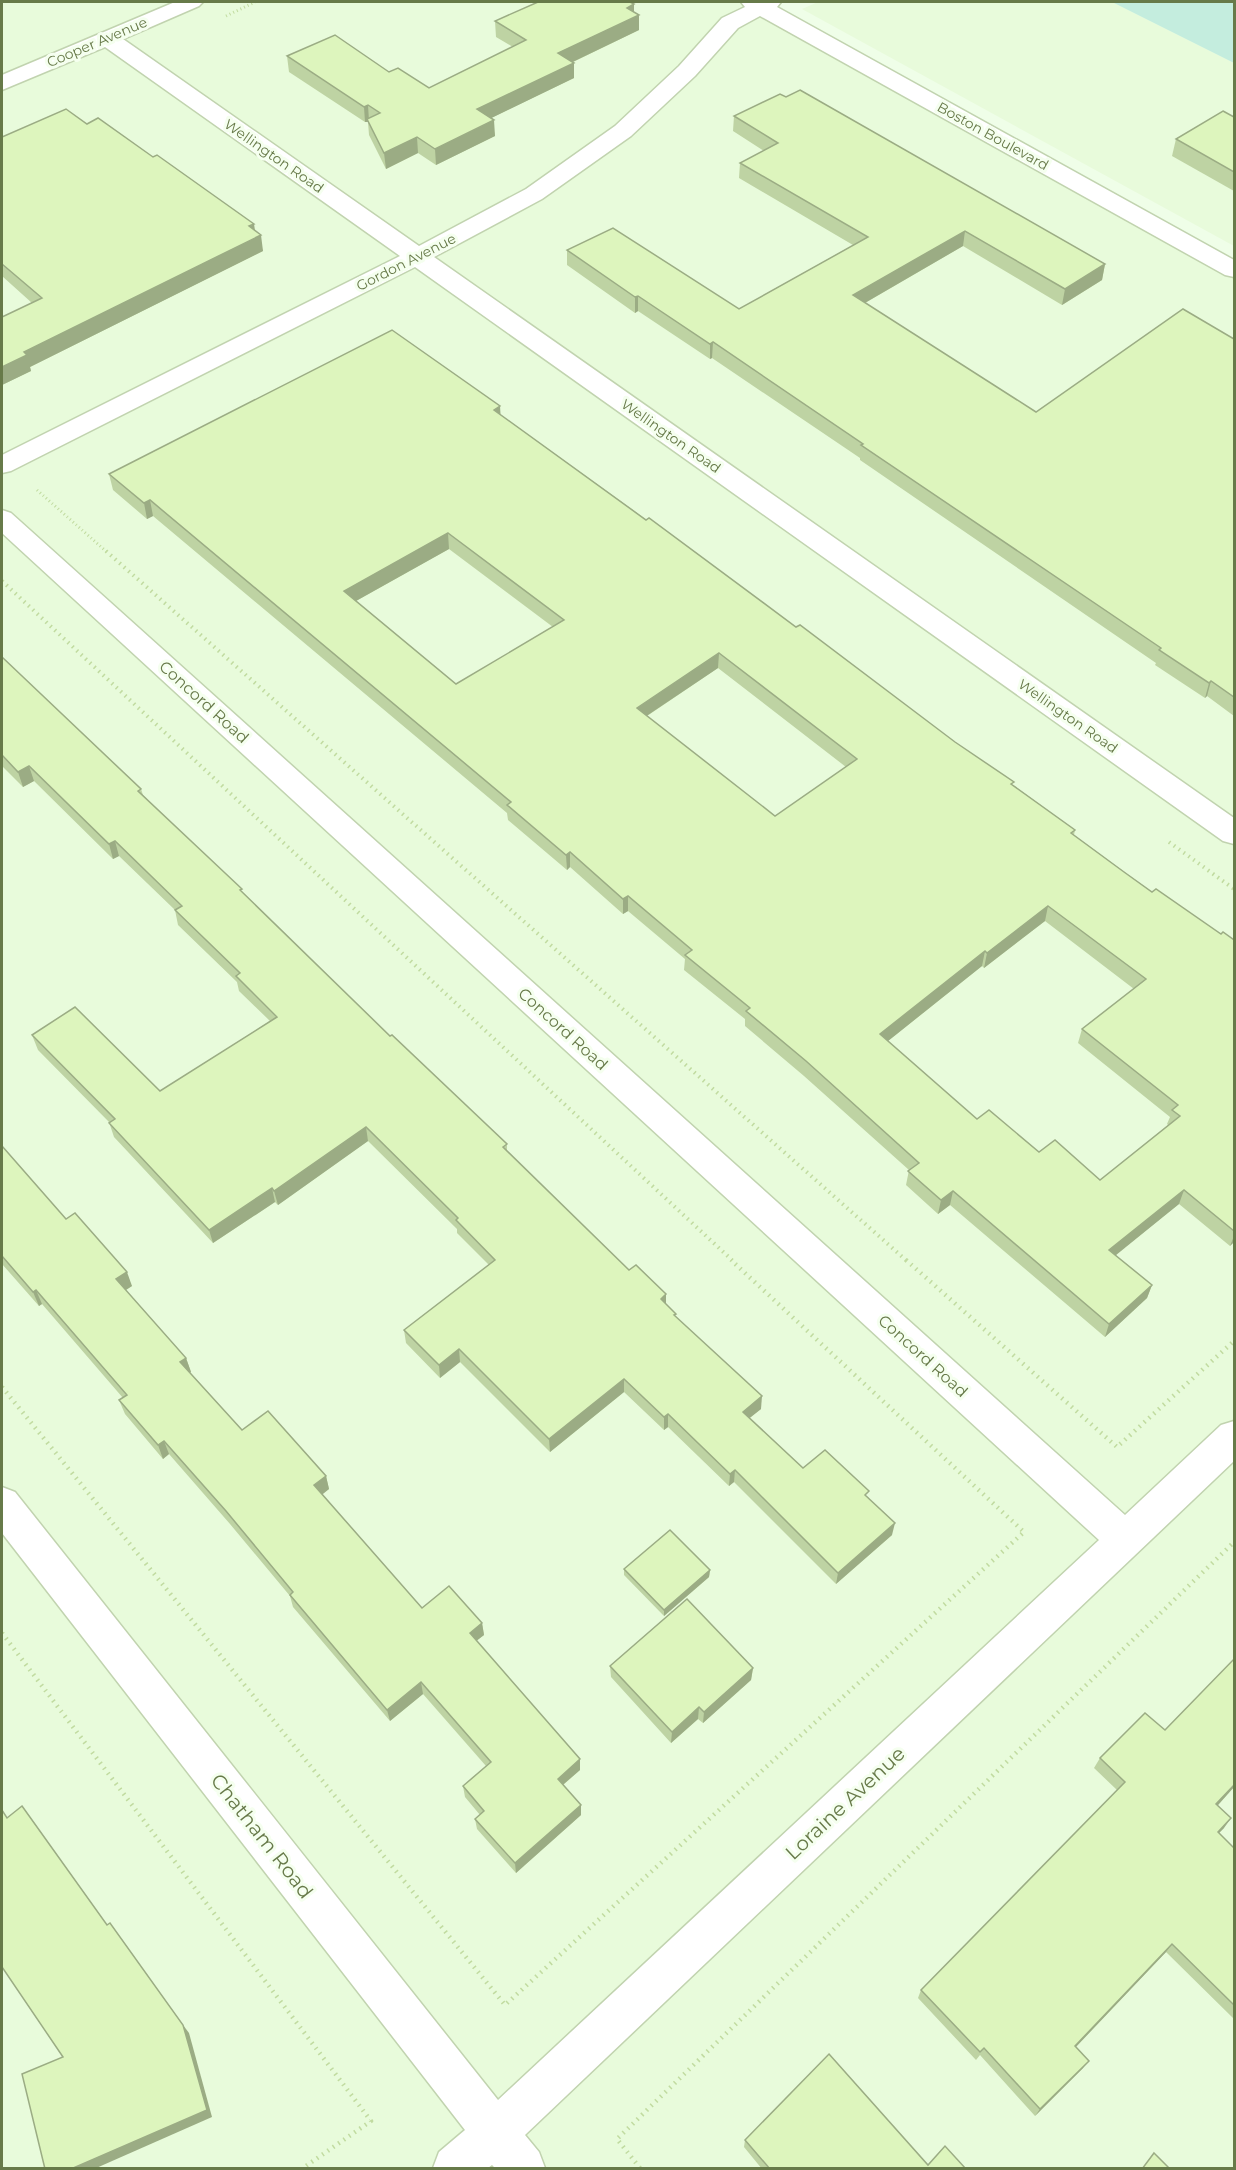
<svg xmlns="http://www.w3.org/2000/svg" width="1236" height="2170" viewBox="0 0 1236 2170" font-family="Montserrat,sans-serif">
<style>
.residential{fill:#e8fbdb}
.green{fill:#c4edde}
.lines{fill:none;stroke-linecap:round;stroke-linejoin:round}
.street-casing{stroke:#c1d3af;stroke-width:3}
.path-far2{stroke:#c1dba0;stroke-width:3;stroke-dasharray:1 3;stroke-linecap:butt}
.path-far1{stroke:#c1dba0;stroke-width:4;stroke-dasharray:1.5 4.5;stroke-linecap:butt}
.path{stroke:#c1dba0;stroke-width:4.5;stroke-dasharray:1.5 5;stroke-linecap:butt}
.street{fill:#fff;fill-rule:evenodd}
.wall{fill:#bed3a3;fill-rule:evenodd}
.shaded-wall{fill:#9bac84}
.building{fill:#ddf5bd;stroke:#9bac84;stroke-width:1.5;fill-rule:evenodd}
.labels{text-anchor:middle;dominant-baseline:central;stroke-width:6;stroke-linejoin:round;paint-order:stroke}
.far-street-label{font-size:14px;fill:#677a49;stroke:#f5ffef}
.street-label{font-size:16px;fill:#677a49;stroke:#f5ffef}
.near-street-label{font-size:20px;fill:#677a49;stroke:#f5ffef}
</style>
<rect width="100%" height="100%" fill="#effee8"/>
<g class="residential">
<polygon points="2,2 739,2 1234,274 1234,2168 2,2168"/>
<polygon points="818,2 1112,2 1234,63 1234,246 802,9"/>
</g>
<polygon class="green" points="1112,2 1234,2 1234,63"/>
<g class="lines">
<defs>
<g id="street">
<polygon points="175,2 203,2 199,6 123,39 419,246 526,189 615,126 679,66 722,18 745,7 741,2 781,2 777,7 1234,260 1234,277 1225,275 760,16 738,28 695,76 631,136 542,199 434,257 1234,818 1234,844 1223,841 415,267 11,471 2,473 2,455 400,256 105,47 2,90 2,75"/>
<polygon points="2,510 11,513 1125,1515 1221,1425 1234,1421 1234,1461 525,2135 539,2152 545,2168 495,2168 492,2165 488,2168 433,2168 439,2152 465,2130 2,1533 2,1487 15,1492 498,2100 1099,1540 2,533"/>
</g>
</defs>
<use href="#street" class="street-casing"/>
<g class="path-far2">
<polyline points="226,16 255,2"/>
<polyline points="37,490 108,553"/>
</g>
<g class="path-far1">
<polyline points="106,551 907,1261"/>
<polyline points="2,581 733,1261"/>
<polyline points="1169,842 1234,889"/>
</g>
<g class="path">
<polyline points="906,1260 1117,1447 1234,1341"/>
<polyline points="2,1387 505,2005 1024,1532 731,1260"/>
<polyline points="2,1633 371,2121 303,2168"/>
<polyline points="640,2168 617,2139 1234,1542"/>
</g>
<use href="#street" class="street"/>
</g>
<g class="wall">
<polygon points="534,2 630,2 634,4 634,12 639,30 573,62 574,78 491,118 495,136 436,165 418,153 386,169 369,135 368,122 365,122 289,72 287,56 389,72 429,88 513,47 496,37 495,21 536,3"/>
<polygon points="734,116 1105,264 1102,280 1062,305 963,246 865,303 1036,412 1234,339 1234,716 1207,696 1205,698 1155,665 1156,663 860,460 860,458 712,358 710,359 638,311 635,313 567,265 567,250 739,309 853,245 739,178 740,163 764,151 733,131"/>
<polygon points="1234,117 1234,191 1172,156 1176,139"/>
<polygon points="87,124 255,230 263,251 30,367 31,371 2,385 2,317 32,303 2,276 2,137"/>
<path d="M501,415L796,627L1075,830L1074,835L1152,892L1221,934L1234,940V1242L1230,1246L1179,1204L1115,1255L1152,1285L1147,1298L1105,1337L950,1205L938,1214L906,1185L909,1170L804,1076L745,1026V1019L684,970L685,959L628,911L623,914L570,867L567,870L508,820L507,813L153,516L147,519L113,490L109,474ZM449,549L553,627L456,684L356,601ZM718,668L846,767L775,816L647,716ZM1045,921L1134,989L1082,1029L1078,1043L1170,1117L1167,1124L1168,1125L1100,1180L1039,1152L977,1119L888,1041L982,966L984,968Z"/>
<polygon points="2,657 141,789 143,795 390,1036 507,1144 507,1151 629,1270 666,1294 666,1304 676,1317 761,1409 749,1418 803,1468 868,1497 892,1535 836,1584 734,1482 729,1486 668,1427 664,1430 624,1392 550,1452 460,1362 440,1378 406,1343 404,1330 489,1265 457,1233 457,1229 368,1141 278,1205 275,1202 213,1243 114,1137 109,1122 38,1050 32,1035 160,1091 270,1021 239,991 237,982 178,925 175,910 119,856 113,859 34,781 23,787 2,766"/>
<polygon points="2,1146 66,1219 132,1286 126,1290 186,1358 191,1372 190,1372 242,1430 326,1476 329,1489 322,1494 422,1608 482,1623 484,1635 476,1641 580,1770 563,1785 581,1815 516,1873 477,1829 475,1819 480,1815 465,1797 463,1786 486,1766 423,1694 390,1721 293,1607 290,1596 230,1524 169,1454 163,1459 125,1414 119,1400 123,1398 42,1304 39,1306 2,1264"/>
<polygon points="624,1569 710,1570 709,1577 664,1616 624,1575"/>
<polygon points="1234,1659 1234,1787 1218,1805 1224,1828 1219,1833 1234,1848 1234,2019 1166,1952 1076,2047 1083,2068 1035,2116 980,2055 976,2060 918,1998 921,1990 1117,1790 1094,1768 1100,1758 1165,1730"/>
<polygon points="610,1666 753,1668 751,1680 703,1723 698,1719 671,1743 611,1677"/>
<polygon points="745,2140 928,2165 966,2169 762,2169 744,2147"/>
</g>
<g class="shaded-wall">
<polygon points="624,2 634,4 634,17 639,15 639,30 558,69 558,53"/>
<polygon points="574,63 574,78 477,125 477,109"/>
<polygon points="368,105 369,121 367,119 368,122 365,122 364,107"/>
<polygon points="494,120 495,136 436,165 435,149"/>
<polygon points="417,137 418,153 386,169 384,153"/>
<polygon points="254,224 256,237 261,235 263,251 30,367 31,371 2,385 2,367 24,352"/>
<polygon points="965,231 963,246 851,311 853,295"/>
<polygon points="1105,264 1102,280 1062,305 1065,289"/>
<polygon points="638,296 638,311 635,313 635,297"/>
<polygon points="713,342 712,358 710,359 710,344"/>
<polygon points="500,406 501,422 494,410"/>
<polygon points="150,500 153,516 147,519 144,503"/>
<polygon points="448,533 449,549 347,606 344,591"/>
<polygon points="719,653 718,668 636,723 637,708"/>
<polygon points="1211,681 1207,696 1205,698 1209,683"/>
<polygon points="29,766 34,781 23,787 18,772"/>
<polygon points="115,841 119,856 113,859 109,844"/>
<polygon points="570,852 570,867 567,870 566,855"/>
<polygon points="628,896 628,911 623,914 623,899"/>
<polygon points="1048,906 1045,921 984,968 987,953"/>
<polygon points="985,951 982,966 878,1049 880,1034"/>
<polygon points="366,1127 368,1141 278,1205 274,1191"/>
<polygon points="272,1188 275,1202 213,1243 209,1230"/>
<polygon points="1184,1190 1179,1204 1105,1264 1109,1250"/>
<polygon points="953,1191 950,1205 938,1214 941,1200"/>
<polygon points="1234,1236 1234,1242 1230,1246"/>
<polygon points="127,1272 132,1286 121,1293 116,1279"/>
<polygon points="1152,1285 1147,1298 1105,1337 1109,1324"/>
<polygon points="36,1290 42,1304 39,1306 33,1292"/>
<polygon points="666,1294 666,1308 661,1299"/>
<polygon points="459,1349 460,1362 440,1378 439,1365"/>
<polygon points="186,1358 191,1372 185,1376 180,1362"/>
<polygon points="624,1379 624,1392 550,1452 549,1439"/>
<polygon points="762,1396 761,1409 741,1425 743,1412"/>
<polygon points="668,1414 668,1427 664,1430 664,1417"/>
<polygon points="164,1441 169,1454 163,1459 158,1445"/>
<polygon points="735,1470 734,1482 729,1486 730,1474"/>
<polygon points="326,1476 329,1489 318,1498 314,1485"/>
<polygon points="895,1523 892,1535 836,1584 838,1573"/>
<polygon points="710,1570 709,1577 664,1616 664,1610"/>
<polygon points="482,1623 484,1635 471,1645 470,1633"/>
<polygon points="753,1668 751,1680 703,1723 704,1712"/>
<polygon points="421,1682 423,1694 390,1721 387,1710"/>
<polygon points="699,1707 698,1719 671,1743 672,1732"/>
<polygon points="580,1759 580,1770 558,1789 558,1779"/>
<polygon points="1234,1785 1234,1787 1210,1814 1216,1804"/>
<polygon points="581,1805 581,1815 516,1873 515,1863"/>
<polygon points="1231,1818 1224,1828 1211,1841 1218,1832"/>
<polygon points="1172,1944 1166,1952 1070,2053 1075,2046"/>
<polygon points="183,2025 189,2033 212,2117 94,2169 71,2169"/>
<polygon points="1089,2061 1083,2068 1035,2116 1040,2109"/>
</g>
<g class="building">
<polygon points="538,2 630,2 634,4 627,8 639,15 558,53 574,63 477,109 494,120 435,149 417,137 384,153 367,119 380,113 368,105 364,107 287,56 335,35 389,72 398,68 429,88 526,40 495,21"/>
<polygon points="800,90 1105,264 1065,289 965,231 853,295 1036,412 1183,309 1234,339 1234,697 1211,681 1209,683 1159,650 1161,648 861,445 863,444 713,342 710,344 638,296 635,297 567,250 613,228 739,309 868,237 740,163 778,143 734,116 780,94 786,97"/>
<polygon points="66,109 87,124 98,118 153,157 157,155 254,224 249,226 261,235 24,352 27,355 2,367 2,317 42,298 2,264 2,137"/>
<polygon points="1223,111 1234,117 1234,172 1176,139"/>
<path d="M392,330L500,406L494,410L646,520L649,518L796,627L800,625L955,742L1014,782L1011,784L1075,830L1071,833L1124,872L1152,892L1156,889L1221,934L1223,932L1234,940V1231L1184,1190L1109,1250L1152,1285L1109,1324L953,1191L941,1200L908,1171L919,1163L806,1061L746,1011L750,1008L685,955L692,950L628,896L623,899L570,852L566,855L507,805L511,802L150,500L144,503L109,474ZM448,533L564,620L456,684L344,591ZM719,653L857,759L775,816L637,708ZM1048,906L1146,979L1082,1029L1178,1105L1172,1110L1180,1116L1100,1180L1055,1140L1039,1152L989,1110L977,1119L880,1034L985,951L987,953Z"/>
<polygon points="2,657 141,789 138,791 242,889 240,890 390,1036 392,1035 507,1144 503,1147 629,1270 636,1265 666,1294 661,1299 676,1314 674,1315 762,1396 743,1412 803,1468 825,1450 869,1491 865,1495 895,1523 838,1573 735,1470 730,1474 668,1414 664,1417 624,1379 549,1439 459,1349 439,1365 404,1330 495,1260 456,1220 458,1218 366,1127 274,1191 272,1188 209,1230 109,1123 115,1119 32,1035 75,1007 160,1091 277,1017 236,976 240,973 175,910 182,906 115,841 109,844 29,766 18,772 2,755"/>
<polygon points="2,1146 66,1219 75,1213 127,1272 116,1279 186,1358 180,1362 242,1430 268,1411 326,1476 314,1485 422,1608 449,1586 482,1623 470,1633 580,1759 558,1779 581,1805 515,1863 475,1819 484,1811 463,1786 491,1762 421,1682 387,1710 290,1595 293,1592 226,1511 164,1441 158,1445 119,1400 127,1395 36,1290 33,1292 2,1256"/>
<polygon points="670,1530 710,1570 664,1610 624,1569"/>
<polygon points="687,1599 753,1668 704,1712 699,1707 672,1732 610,1666"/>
<polygon points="1234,1659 1234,1785 1216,1804 1231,1818 1218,1832 1234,1848 1234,2005 1172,1944 1075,2046 1089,2061 1040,2109 984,2048 980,2052 921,1990 1125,1782 1100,1758 1145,1713 1165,1730"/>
<polygon points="22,1806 107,1925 110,1923 183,2025 207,2110 71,2169 45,2169 22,2074 63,2057 2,1967 2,1810 7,1818"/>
<polygon points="829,2054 928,2165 945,2146 966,2169 770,2169 745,2140"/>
<polygon points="1154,2153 1170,2169 1142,2169"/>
</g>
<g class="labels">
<g class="far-street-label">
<text transform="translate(97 42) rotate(-23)">Cooper Avenue</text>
<text transform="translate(993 136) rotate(29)">Boston Boulevard</text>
<text transform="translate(274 156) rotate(35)">Wellington Road</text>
<text transform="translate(406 262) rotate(-27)">Gordon Avenue</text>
<text transform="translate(671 436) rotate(35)">Wellington Road</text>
<text transform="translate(1068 716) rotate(35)">Wellington Road</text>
</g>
<g class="street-label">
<text transform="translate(204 702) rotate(42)">Concord Road</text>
<text transform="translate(563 1029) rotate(42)">Concord Road</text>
<text transform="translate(923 1356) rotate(42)">Concord Road</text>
</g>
<g class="near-street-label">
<text transform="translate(845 1803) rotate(-43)">Loraine Avenue</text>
<text transform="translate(262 1836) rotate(52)">Chatham Road</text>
</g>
</g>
<rect width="1236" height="2170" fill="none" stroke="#677a49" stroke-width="6"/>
</svg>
